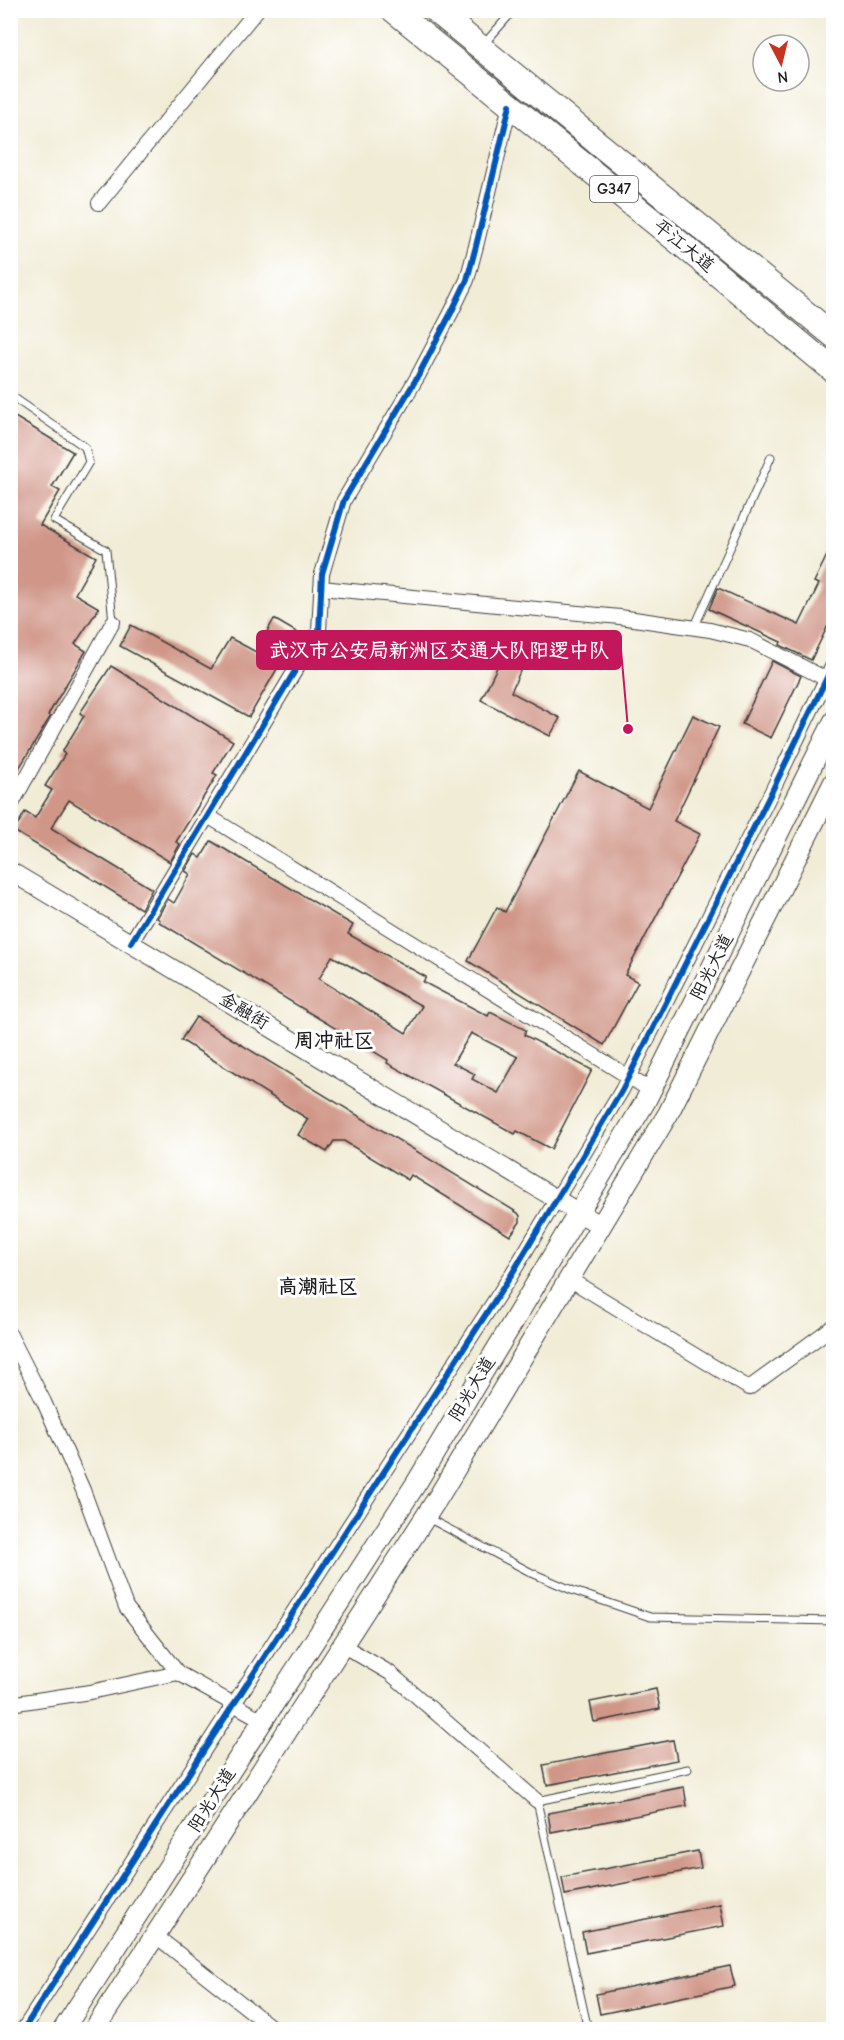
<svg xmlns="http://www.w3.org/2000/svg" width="844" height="2040" viewBox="0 0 844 2040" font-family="'Comic Neue','LXGW WenKai TC',sans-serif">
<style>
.building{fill:#d09688;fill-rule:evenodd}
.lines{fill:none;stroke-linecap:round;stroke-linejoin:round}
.service-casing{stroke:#3c3b38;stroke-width:9}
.minor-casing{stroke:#3c3b38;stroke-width:16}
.tertiary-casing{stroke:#3c3b38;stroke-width:20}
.secondary-casing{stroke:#3c3b38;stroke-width:22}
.trunk-casing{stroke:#3c3b38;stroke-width:26}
.service{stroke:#fff;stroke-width:7}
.minor{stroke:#fff;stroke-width:14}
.tertiary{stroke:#fff;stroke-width:18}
.secondary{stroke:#fff;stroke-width:20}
.trunk{stroke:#fff;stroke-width:24}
.cycleway-casing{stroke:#fff;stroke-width:10}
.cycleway{stroke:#0057b8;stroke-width:6}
.labels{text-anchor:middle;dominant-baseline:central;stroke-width:6;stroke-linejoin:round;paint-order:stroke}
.shield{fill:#fff;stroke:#606060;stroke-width:1.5}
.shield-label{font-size:16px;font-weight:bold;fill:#1c1c1c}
.street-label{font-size:18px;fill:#1c1c1c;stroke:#fff}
.neighbourhood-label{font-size:20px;font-weight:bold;fill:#1c1c1c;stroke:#fff}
.leader{fill:none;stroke:#c2185b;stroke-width:2}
.callout-dot{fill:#c2185b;stroke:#fff;stroke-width:2}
.callout{fill:#c2185b;stroke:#c2185b;stroke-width:2}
.callout-label{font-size:20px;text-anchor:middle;font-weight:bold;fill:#fff}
</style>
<rect width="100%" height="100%" fill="#fff"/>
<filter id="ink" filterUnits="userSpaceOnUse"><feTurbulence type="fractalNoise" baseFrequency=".0167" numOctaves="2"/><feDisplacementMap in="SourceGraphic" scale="12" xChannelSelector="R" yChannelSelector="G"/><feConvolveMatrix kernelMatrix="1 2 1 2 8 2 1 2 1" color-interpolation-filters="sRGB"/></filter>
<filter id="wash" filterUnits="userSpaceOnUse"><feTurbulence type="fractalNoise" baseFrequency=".008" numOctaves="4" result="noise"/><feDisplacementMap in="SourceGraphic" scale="24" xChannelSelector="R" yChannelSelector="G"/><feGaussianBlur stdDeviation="1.35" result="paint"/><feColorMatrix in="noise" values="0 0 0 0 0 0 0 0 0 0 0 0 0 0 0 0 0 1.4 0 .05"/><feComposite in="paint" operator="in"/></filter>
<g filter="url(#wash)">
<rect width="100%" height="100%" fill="#f1ecd6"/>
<g id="blocks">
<g class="building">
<polygon points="10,414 73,452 52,487 60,491 40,525 96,557 75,594 99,608 75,644 86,651 48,715 50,717 40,734 10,783"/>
<polygon points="834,541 834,613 811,660 780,645 781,642 709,609 718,588 799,625 819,584 814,582"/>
<polygon points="274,619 298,633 249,717 120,646 131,625 211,669 230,638 256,652"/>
<polygon points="505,651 525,660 511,692 560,718 550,736 481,700"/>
<polygon points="772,661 801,676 771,738 742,724"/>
<polygon points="111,666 233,741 213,773 217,775 176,842 180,844 170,862 69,800 51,828 152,889 141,909 14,831 25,812 35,818 52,790 45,786 65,754 62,752 84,716 80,713"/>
<polygon points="693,715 719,727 674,821 700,834 625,975 638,982 604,1045 468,961 497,907 505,912 579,771 648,808"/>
<path d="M211,841L353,925L348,934L426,977L423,982L488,1016L490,1012L526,1030L524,1035L592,1070L551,1149L517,1131L515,1134L387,1063L388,1060L159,922L160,920L157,918L168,899L174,903L190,874L185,871L195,854L201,858ZM332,956L422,1006L406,1033L319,979ZM471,1033L518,1057L498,1093L472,1079L475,1074L453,1063Z"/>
<polygon points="196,1017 518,1213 520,1216 520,1222 510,1236 411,1175 408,1180 344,1141 334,1141 327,1152 298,1135 308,1119 181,1040"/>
<polygon points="656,1689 660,1709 594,1722 590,1702"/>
<polygon points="673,1740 677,1760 547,1785 543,1765"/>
<polygon points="684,1787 687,1806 551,1832 548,1813"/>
<polygon points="698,1851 701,1868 565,1895 562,1877"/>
<polygon points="720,1904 724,1926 586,1953 582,1932"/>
<polygon points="730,1966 735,1986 600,2014 596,1994"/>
</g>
</g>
</g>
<g filter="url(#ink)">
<use href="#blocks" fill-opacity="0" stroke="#3c3b38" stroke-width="1.5"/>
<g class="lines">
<defs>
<g id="service">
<polyline points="483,45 514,10"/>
<polyline points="10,395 85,447 89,462 54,520 106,550 113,622"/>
<polyline points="694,628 771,457"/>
<polyline points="426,1517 532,1573 574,1591 650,1617 834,1621"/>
<polyline points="588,2030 537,1801 688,1769"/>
</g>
<g id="minor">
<polyline points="99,203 257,10"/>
<polyline points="321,588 620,617 710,630 750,640 832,682"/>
<polyline points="10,807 113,622"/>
<polyline points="208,816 650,1090"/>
<polyline points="131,943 319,631 322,574 344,500 418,376 451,313 467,280 476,246 510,105"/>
<polyline points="569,1279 749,1388 834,1326"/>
<polyline points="10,1335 44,1402 83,1490 126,1607 178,1673 262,1720"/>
<polyline points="342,1645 390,1673 537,1801"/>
<polyline points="10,1704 90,1692 178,1673"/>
<polyline points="156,1936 275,2030"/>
<polyline points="23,2030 510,1277 622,1090 772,791 834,663"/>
</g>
<polyline id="tertiary" points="10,871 601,1226"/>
<g id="secondary">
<polyline points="63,2030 417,1482 645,1102 834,721"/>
<polyline points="94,2030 439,1496 668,1114 834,782"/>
</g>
<g id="trunk">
<polyline points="393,10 686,248 834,371"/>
<polyline points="435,10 834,336"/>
</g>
</defs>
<use href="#service" class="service-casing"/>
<use href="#minor" class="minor-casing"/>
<use href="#tertiary" class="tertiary-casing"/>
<use href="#secondary" class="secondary-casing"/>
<use href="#trunk" class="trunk-casing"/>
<use href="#service" class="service"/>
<use href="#minor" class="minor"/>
<use href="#tertiary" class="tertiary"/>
<use href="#secondary" class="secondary"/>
<use href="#trunk" class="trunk"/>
<defs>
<g id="cycleway">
<polyline points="131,943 319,631 322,574 344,500 418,376 451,313 467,280 476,246 510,105"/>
<polyline points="23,2030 510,1277 622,1090 772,791 834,663"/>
</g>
</defs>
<use href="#cycleway" class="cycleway-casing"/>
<use href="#cycleway" class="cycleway"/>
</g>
</g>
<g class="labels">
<rect class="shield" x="590" y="176" width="48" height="26" rx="4.5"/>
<g class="shield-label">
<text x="614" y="189">G347</text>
</g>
<g class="street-label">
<text transform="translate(684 246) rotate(39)">平江大道</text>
<text transform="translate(712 967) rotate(-63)">阳光大道</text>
<text transform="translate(244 1011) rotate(31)">金融街</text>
<text transform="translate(472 1389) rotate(-59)">阳光大道</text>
<text transform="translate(212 1800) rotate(-58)">阳光大道</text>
</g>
<g class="neighbourhood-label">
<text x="334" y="1040">周冲社区</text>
<text x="318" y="1286">高潮社区</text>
</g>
</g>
<path class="leader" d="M628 729L621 650"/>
<circle class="callout-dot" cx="628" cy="729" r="6"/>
<rect class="callout" x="257" y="631" width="364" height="38" rx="6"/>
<g class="callout-label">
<text x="439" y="657">武汉市公安局新洲区交通大队阳逻中队</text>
</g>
<rect width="844" height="2040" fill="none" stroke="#fff" stroke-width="36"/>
<g transform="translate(781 63) rotate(173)"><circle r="28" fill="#ffffff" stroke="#a4a4a4" stroke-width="1.5"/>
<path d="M0-4.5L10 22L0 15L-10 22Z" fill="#c8321e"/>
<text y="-9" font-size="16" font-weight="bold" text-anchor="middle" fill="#1c1c1c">N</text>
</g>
</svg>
